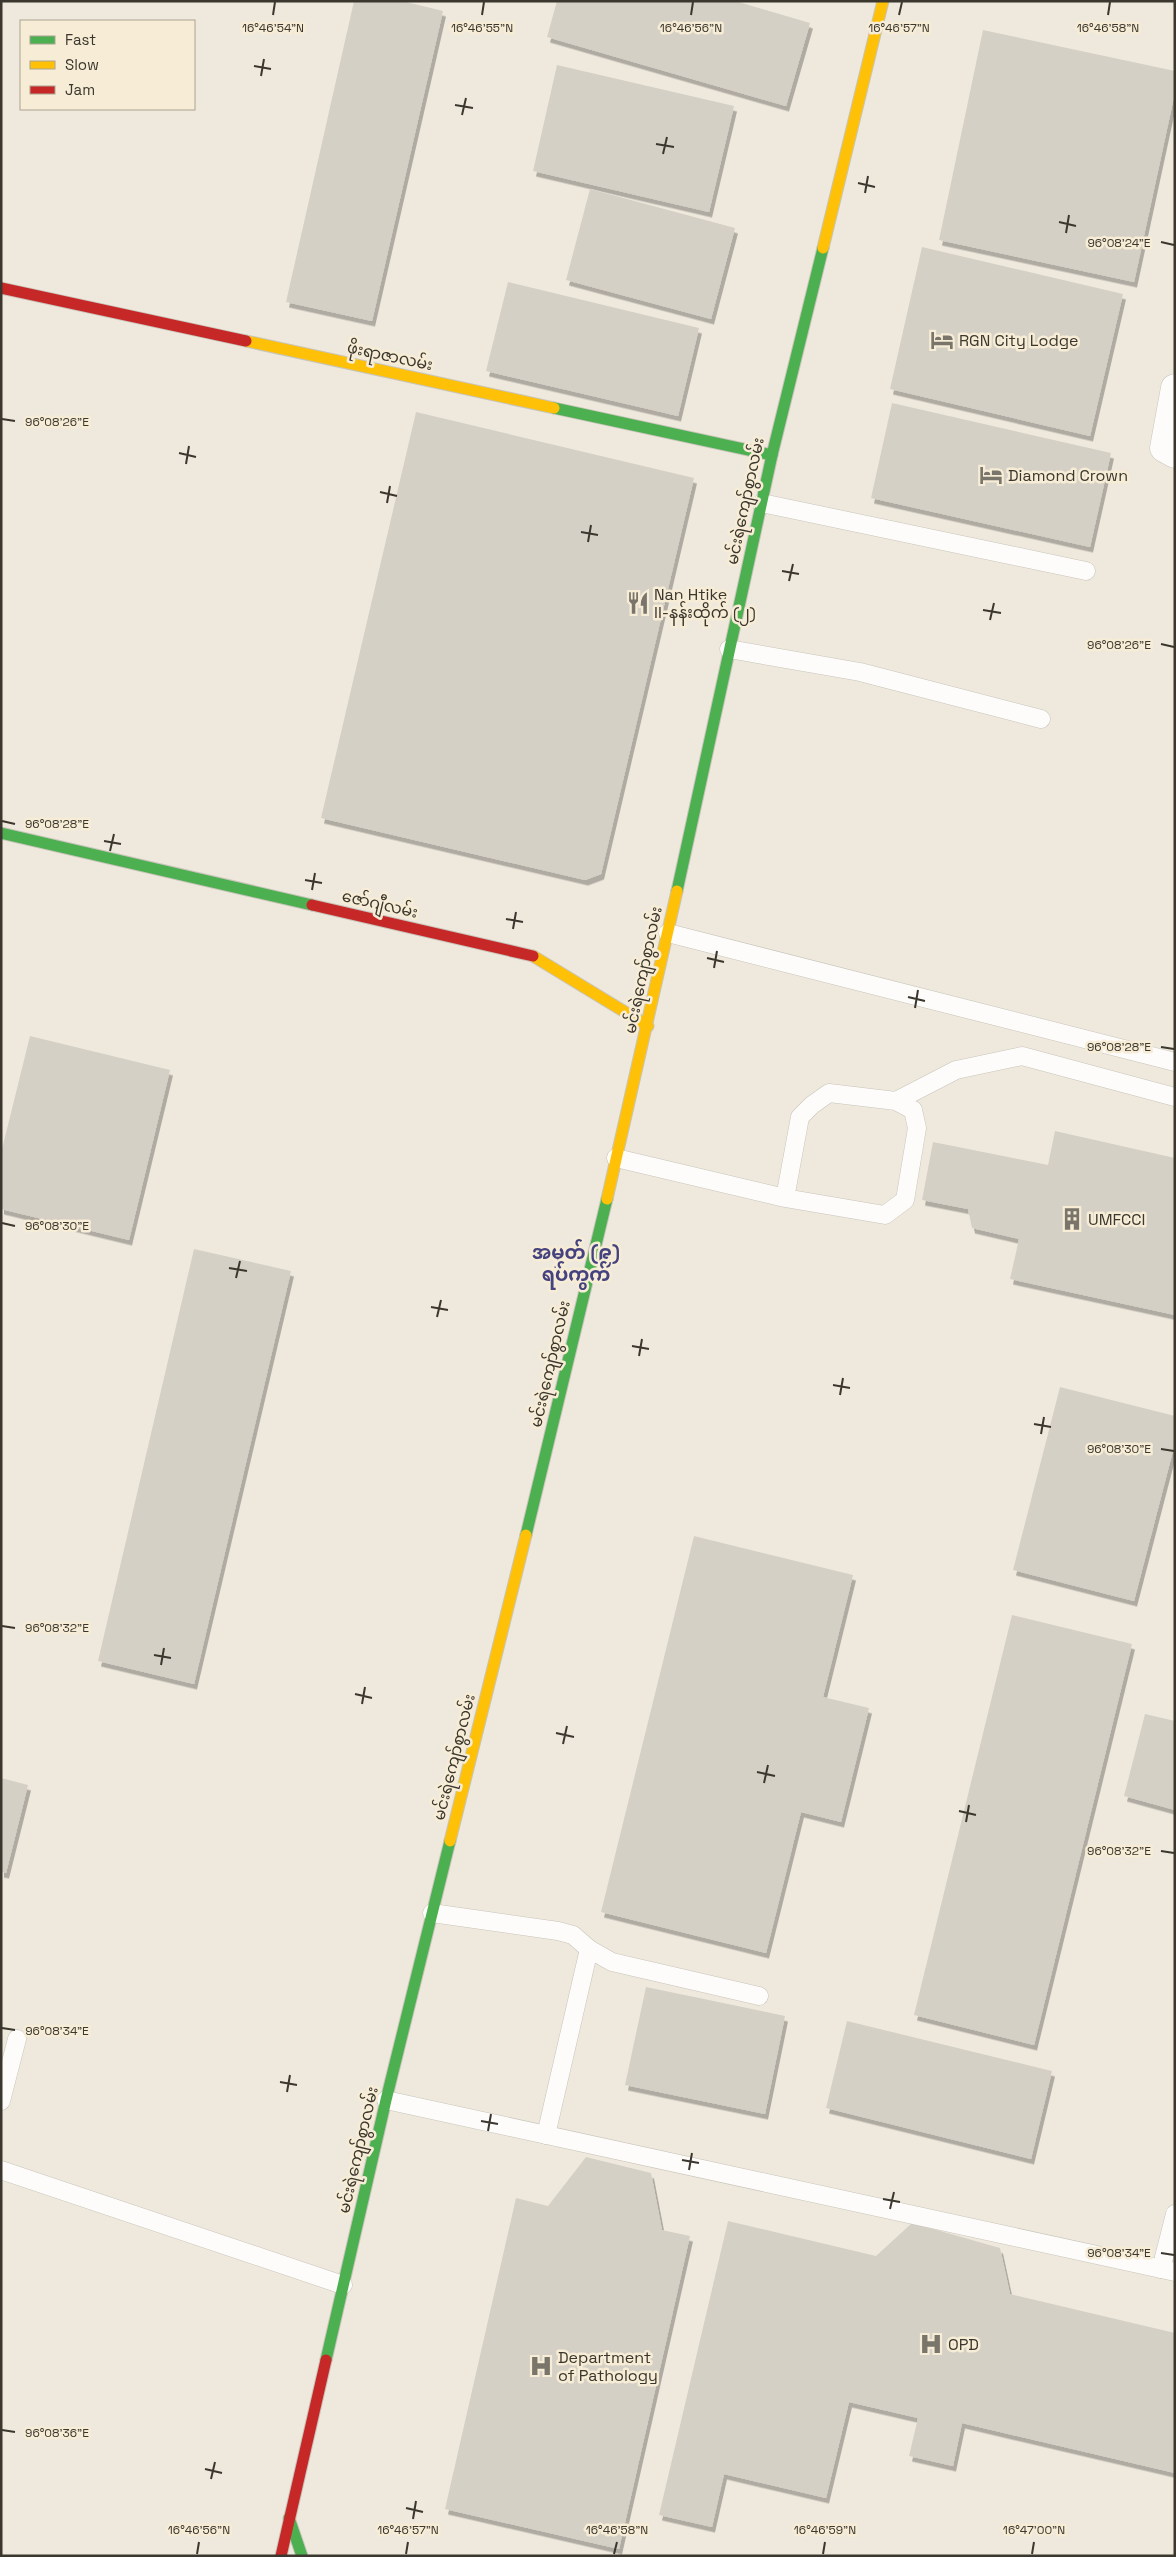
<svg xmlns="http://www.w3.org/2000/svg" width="1176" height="2557" viewBox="0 0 1176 2557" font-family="'Space Grotesk','Noto Sans Myanmar',sans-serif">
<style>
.building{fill:#d5d0c6;filter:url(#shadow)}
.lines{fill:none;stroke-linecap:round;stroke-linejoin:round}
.lane-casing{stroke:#c8c4ba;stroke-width:19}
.street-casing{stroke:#c8c4ba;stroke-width:29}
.fast-casing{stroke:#c8c4ba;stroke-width:13}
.slow-casing{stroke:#c8c4ba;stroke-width:13}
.jam-casing{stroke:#c8c4ba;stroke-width:13}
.lane{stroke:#fdfcfa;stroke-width:18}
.street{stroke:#fdfcfa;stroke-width:28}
.fast{stroke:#4caf50;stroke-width:11}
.slow{stroke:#ffc107;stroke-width:11}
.jam{stroke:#c62828;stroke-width:11}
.ticks{fill:none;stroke:#3b372e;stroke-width:2}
.labels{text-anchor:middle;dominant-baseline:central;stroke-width:5;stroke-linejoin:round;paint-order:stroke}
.poi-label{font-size:16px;fill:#3b372e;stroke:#f7ecd5;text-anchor:start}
.street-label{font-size:16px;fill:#3b372e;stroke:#f7ecd5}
.quarter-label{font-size:19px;font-weight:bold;fill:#44427f;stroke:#f7ecd5}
.ticks-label{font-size:12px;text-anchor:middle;fill:#3b372e;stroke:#f7ecd5;stroke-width:5;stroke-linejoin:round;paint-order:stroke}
</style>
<defs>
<filter id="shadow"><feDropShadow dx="3" dy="5.5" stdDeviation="0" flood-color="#0004"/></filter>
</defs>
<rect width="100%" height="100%" fill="#efe9dd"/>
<g class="building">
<polygon points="354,1 402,1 443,11 372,321 286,302"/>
<polygon points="557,1 735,1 810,23 786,106 547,37"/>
<polygon points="983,30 1175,71 1175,92 1134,282 939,240"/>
<polygon points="557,65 734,106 709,212 533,171"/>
<polygon points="590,189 735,228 711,319 566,280"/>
<polygon points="922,247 1123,294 1090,436 890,389"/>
<polygon points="508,282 699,328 678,416 486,371"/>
<polygon points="892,403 1111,453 1090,547 871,498"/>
<polygon points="416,412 694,478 601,874 585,880 321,818"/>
<polygon points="30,1036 170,1070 129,1240 1,1209 1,1153"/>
<polygon points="1055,1131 1175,1158 1175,1315 1010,1279 1019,1239 972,1228 968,1209 922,1200 933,1142 1048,1165"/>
<polygon points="194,1249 291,1271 194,1684 98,1661"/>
<polygon points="1060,1387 1175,1416 1175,1443 1134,1601 1013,1570"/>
<polygon points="694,1536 853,1575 823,1697 869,1708 841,1822 801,1812 766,1953 601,1912"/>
<polygon points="1012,1615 1132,1644 1034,2045 914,2015"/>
<polygon points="1145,1714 1175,1721 1175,1810 1124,1796"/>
<polygon points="1,1778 28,1785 6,1873 1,1872"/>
<polygon points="646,1987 785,2016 765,2114 625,2085"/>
<polygon points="847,2021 1052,2071 1031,2159 826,2108"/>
<polygon points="586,2157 651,2173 662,2230 690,2236 619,2549 445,2509 516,2198 548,2206"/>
<polygon points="728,2221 876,2256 912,2223 1000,2248 1010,2294 1175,2333 1175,2473 962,2423 953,2466 909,2456 918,2418 849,2402 826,2498 724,2474 712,2527 659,2515"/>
</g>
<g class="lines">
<defs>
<g id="lane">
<polyline points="762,503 1086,571"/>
<polyline points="729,649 860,672 1041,719"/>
<polyline points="668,933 1175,1062"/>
<polyline points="896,1101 956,1070 1022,1056 1175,1097"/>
<polyline points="616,1158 785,1198 885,1215 905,1200 917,1128 913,1110 896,1101 829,1093 812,1105 800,1117 785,1198"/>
<polyline points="432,1913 558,1931 573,1935 589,1949"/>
<polyline points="386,2100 1175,2272"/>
<polyline points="1,2101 17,2039"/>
<polyline points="546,2135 589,1949 612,1962 759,1996"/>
<polyline points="1,2170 343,2285"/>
<polyline points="1161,2269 1175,2214"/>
</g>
<polyline id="street" points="1175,388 1164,448 1175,454"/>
<g id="fast">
<polyline points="554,408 772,455"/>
<polyline points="1,833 312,905"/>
<polyline points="677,891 772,455 823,248"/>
<polyline points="526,1535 607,1199"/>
<polyline points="326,2360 386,2100 450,1841"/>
<polyline points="289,2518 302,2556"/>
</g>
<g id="slow">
<polyline points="823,248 883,1"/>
<polyline points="246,341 554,408"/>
<polyline points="533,956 648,1026"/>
<polyline points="607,1199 677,891"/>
<polyline points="450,1841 526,1535"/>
</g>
<g id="jam">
<polyline points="1,288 246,341"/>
<polyline points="312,905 533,956"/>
<polyline points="281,2556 326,2360"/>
</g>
</defs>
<use href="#lane" class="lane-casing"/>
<use href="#street" class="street-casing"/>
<use href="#fast" class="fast-casing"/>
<use href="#slow" class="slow-casing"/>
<use href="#jam" class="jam-casing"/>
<use href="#lane" class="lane"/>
<use href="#street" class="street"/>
<use href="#fast" class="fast"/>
<use href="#slow" class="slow"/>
<use href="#jam" class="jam"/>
</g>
<path class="ticks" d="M273,15L275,2M482,15L484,2M691,15L693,2M899,15L902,2M1108,15L1110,2M254,66L271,69M261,76L264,59M455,105L473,108M462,115L466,98M656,144L674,147M663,154L667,137M858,183L875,187M865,193L868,176M1059,222L1076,226M1066,233L1069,215M1161,242L1174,245M2,419L15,421M179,453L196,457M186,464L189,446M380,492L397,496M387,503L390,486M581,532L598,535M588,542L591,525M782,571L799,574M789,581L793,564M983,610L1001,613M990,620L994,603M1161,644L1174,647M2,821L15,824M104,841L121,844M110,851L114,834M305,880L322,883M312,890L315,873M506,919L523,922M513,929L516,912M707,958L724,962M714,968L717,951M908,997L925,1001M915,1008L918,990M1161,1047L1174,1049M2,1223L15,1226M229,1268L247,1271M236,1278L240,1261M431,1307L448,1310M437,1317L441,1300M632,1346L649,1349M639,1356L642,1339M833,1385L850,1388M840,1395L843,1378M1034,1424L1051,1427M1041,1434L1044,1417M1161,1449L1174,1451M2,1626L15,1628M154,1655L171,1658M161,1665L164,1648M355,1694L372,1698M362,1704L365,1687M556,1733L574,1737M563,1744L567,1726M757,1772L775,1776M764,1783L768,1765M959,1811L976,1815M966,1822L969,1805M1161,1851L1174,1853M2,2028L15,2030M280,2082L297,2085M287,2092L290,2075M481,2121L498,2124M488,2131L491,2114M682,2160L699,2163M689,2170L692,2153M883,2199L900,2202M890,2209L894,2192M1161,2253L1174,2255M2,2430L15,2432M205,2469L222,2473M211,2479L215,2462M406,2508L423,2512M413,2519L416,2501M197,2554L199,2542M406,2554L408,2542M614,2554L617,2542M823,2554L825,2542M1032,2554L1034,2542"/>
<defs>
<symbol id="hotel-bare" viewBox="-9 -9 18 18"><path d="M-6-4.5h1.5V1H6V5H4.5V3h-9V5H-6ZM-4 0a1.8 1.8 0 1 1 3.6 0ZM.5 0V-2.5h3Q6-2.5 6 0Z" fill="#7a756b" stroke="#f7ecd5" stroke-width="2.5" paint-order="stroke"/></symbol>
<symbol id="restaurant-bare" viewBox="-9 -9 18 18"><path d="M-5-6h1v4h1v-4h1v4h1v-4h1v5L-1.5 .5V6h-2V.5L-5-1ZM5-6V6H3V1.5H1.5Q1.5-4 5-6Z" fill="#7a756b" stroke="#f7ecd5" stroke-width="2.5" paint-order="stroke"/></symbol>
<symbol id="building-bare" viewBox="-9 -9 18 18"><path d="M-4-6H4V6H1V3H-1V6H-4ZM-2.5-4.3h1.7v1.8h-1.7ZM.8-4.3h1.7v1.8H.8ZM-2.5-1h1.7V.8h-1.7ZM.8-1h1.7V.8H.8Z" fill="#7a756b" stroke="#f7ecd5" stroke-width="2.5" paint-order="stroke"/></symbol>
<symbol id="hospital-bare" viewBox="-9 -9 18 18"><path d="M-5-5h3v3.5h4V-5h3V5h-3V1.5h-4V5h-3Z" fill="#7a756b" stroke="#f7ecd5" stroke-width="2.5" paint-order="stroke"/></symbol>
</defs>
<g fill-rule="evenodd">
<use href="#hotel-bare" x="926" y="324" width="32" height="32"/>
<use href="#hotel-bare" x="975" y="459" width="32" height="32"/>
<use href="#restaurant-bare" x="622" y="587" width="32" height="32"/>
<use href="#building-bare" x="1056" y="1203" width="32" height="32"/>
<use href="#hospital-bare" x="915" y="2328" width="32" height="32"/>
<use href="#hospital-bare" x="525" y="2350" width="32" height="32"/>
</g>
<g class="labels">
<g class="poi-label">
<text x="959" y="340">RGN City Lodge</text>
<text x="1008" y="475">Diamond Crown</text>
<text x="654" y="594">Nan Htike<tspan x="654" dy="18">II-နန်းထိုက် (၂)</tspan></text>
<text x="1088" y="1219">UMFCCI</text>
<text x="948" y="2344">OPD</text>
<text x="558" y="2357">Department<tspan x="558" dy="18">of Pathology</tspan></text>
</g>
<g class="street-label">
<text transform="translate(390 356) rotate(12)">ဖိုးရာဇာလမ်း</text>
<text transform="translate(745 501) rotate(-78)">မင်းရဲကျော်စွာလမ်း</text>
<text transform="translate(380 904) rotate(13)">ဇော်ဂျီလမ်း</text>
<text transform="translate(643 970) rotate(-78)">မင်းရဲကျော်စွာလမ်း</text>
<text transform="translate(550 1364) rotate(-77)">မင်းရဲကျော်စွာလမ်း</text>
<text transform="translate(454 1757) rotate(-76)">မင်းရဲကျော်စွာလမ်း</text>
<text transform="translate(358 2150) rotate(-77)">မင်းရဲကျော်စွာလမ်း</text>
</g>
<g class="quarter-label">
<text x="576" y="1252">အမှတ် (၉)<tspan x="576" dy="22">ရပ်ကွက်</tspan></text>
</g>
</g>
<g class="ticks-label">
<text x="273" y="32">16°46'54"N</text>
<text x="482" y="32">16°46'55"N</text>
<text x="691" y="32">16°46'56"N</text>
<text x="899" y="32">16°46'57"N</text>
<text x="1108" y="32">16°46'58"N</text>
<text x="1119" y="247">96°08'24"E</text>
<text x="57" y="426">96°08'26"E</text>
<text x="1119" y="649">96°08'26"E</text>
<text x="57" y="828">96°08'28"E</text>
<text x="1119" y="1051">96°08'28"E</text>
<text x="57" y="1230">96°08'30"E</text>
<text x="1119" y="1453">96°08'30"E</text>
<text x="57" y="1632">96°08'32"E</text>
<text x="1119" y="1855">96°08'32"E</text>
<text x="57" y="2035">96°08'34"E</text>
<text x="1119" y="2257">96°08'34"E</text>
<text x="57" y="2437">96°08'36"E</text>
<text x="199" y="2534">16°46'56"N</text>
<text x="408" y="2534">16°46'57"N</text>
<text x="617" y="2534">16°46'58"N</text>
<text x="825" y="2534">16°46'59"N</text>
<text x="1034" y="2534">16°47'00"N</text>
</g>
<rect width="1176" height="2557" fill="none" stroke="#3b372e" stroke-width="5"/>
<rect x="20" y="20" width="175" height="90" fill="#f7ecd5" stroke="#aca492"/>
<rect x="30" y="36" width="25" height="8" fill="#4caf50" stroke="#aca492"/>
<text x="65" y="45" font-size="15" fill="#3b372e">Fast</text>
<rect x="30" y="61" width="25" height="8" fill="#ffc107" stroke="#aca492"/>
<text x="65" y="70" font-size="15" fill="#3b372e">Slow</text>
<rect x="30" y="86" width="25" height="8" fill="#c62828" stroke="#aca492"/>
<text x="65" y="95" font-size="15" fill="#3b372e">Jam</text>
</svg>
